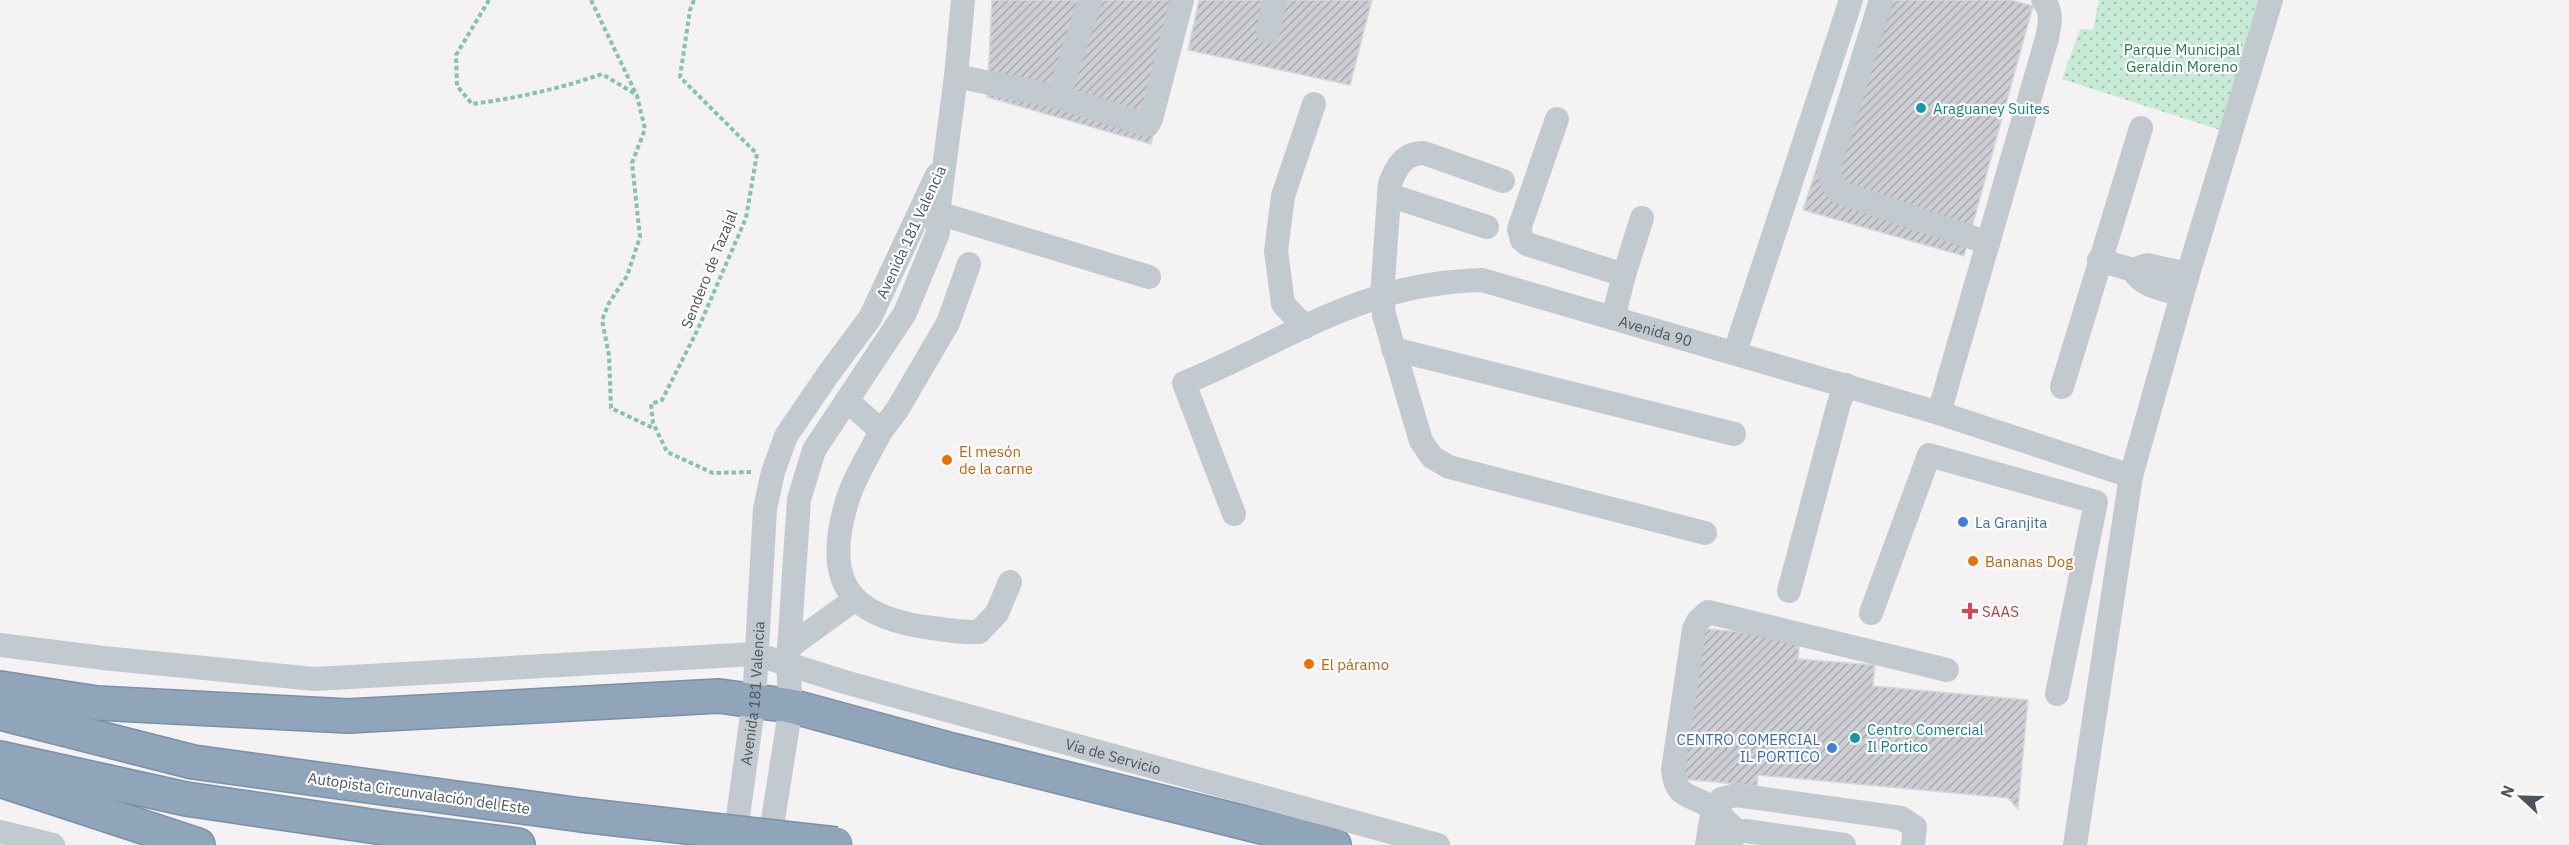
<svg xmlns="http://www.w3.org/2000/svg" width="2569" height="845" viewBox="0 0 2569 845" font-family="'IBM Plex Sans',sans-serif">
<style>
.park{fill:url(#park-dots)}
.building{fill:url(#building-hatch);stroke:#d7d8dc;stroke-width:1.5}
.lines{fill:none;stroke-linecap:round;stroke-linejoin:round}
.highway-casing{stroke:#7b8fa6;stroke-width:36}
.path{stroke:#83c5a6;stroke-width:4;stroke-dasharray:4.5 3;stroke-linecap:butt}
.minor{stroke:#c2c9cf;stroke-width:24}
.highway{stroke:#90a4ba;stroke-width:33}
.highway-bridge-casing{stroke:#7b8fa6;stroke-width:36;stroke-linecap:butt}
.highway-bridge{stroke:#90a4ba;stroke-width:33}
.culture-dot{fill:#0f9aa8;stroke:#fff;stroke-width:2}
.food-dot{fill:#e8710a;stroke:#fff;stroke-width:2}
.shop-dot{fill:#3f7fe0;stroke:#fff;stroke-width:2}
.health-dot{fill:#e0444e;stroke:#fff;stroke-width:2}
.labels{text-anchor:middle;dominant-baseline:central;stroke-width:4.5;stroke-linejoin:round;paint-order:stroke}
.park-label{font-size:15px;fill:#23784f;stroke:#fff}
.culture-label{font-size:15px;fill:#0d838f;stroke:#fff;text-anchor:start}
.street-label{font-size:15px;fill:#4c555d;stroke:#fff}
.food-label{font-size:15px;fill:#c56008;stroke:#fff;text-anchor:start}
.shop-label{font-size:15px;fill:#366cbe;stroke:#fff;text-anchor:start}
.health-label{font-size:15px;fill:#be3a42;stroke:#fff;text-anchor:start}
</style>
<defs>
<pattern id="park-dots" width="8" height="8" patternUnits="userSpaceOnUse" patternTransform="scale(1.5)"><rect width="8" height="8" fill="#c7ebd6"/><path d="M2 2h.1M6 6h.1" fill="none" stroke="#a4c1b1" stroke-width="1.8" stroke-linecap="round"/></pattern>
<pattern id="building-hatch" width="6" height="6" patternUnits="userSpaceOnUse" patternTransform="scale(1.5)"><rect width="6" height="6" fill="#cdced4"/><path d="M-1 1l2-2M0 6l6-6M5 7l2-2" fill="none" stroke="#a9aaaf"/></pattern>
</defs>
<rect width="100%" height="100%" fill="#f4f2f2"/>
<polygon class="park" points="2099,0 2261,0 2220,130 2062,79 2080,29 2093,30"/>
<g class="building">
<polygon points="992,0 1186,0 1151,144 987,97"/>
<polygon points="1199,0 1372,0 1350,85 1188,50"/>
<polygon points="1871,0 2011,0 2033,6 1964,256 1803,210"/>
<polygon points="1696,628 1800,637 1798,659 1875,665 1873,686 2028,700 2018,809 2008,798 1758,775 1757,786 1682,779"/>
</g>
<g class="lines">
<defs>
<g id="highway">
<polyline points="0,688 97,703 348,716 719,696 791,706 952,750 1334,845"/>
<polyline points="0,713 193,762 581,815"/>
<polyline points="0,758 186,799 391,829 518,845"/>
<polyline points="0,780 198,845"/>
</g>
</defs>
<use href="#highway" class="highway-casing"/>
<g class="path">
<path d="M489,0L456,55L457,86L472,104C517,98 559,89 602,74L637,95"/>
<polyline points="591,0 637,96 645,129 632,163 640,237 627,276 609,303 602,320 609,355 611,408 655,429"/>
<polyline points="694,0 690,10 680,77 757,154 746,218 698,329 662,400 651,404 653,423 667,452 713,473 754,472"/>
</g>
<g class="minor">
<polyline points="1881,0 1829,168 1831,181 1839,192 1988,243"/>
<polyline points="1268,31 1275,0"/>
<polyline points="956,76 1058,97 1090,0"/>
<polyline points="1058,97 1148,125 1151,119 1182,0"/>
<polyline points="1557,119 1519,229 1522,240 1527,244 1624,275 1613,318"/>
<path d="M1503,181L1424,153C1404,153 1397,166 1390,183L1382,296L1384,315L1421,441L1432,457L1449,467L1705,533"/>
<polyline points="1389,195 1487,227"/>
<polyline points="938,213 1149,277"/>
<polyline points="2099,260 2133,270 2147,265 2188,274"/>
<path d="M2133,270C2141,287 2165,289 2182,295"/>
<polyline points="1624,275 1642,218"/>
<polyline points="1305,327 1283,304 1276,251 1283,196 1314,104"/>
<polyline points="1393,349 1734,434"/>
<polyline points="1735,352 1851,0"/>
<polyline points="2062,387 2141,128"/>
<path d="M847,400L881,431C869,455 853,479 846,505C824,581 848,615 924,627C942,629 960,633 979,632L997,613L1010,582"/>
<path d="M1939,413L2047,38C2050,24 2053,12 2043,0"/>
<polyline points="881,431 897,410 948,323 969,264"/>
<path id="s1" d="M1234,514L1184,383C1251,356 1313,317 1382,296C1414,286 1449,281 1482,280L1939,413L2131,476"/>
<polyline points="1789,591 1839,403 1846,385"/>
<polyline points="1871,613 1929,455 2096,502 2057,694"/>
<path id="s2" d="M0,645L103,658L315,679L755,654L848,683L1438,845"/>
<polyline points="789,647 854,600"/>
<polyline points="0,832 53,845"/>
<path d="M1737,832C1729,824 1722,816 1713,809C1693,793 1676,801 1673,770L1694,629L1698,621L1708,612L1947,670"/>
<path id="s3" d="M734,845L754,701L765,509L773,472L786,436L829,373L870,318L937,175"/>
<polyline points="769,845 791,706 788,664 799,499 814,450 905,313 938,233 938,213 956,76 963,0"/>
<polyline points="1707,845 1713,809 1721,799 1736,795 1901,818 1915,827 1913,845"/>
<polyline points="1731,845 1732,839 1737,832 1746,831 1844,845"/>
<polyline points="2075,845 2131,476 2188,274 2271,0"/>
</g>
<use href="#highway" class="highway"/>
<defs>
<polyline id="highway-bridge" points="581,815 836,844"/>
</defs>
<use href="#highway-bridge" class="highway-bridge-casing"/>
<use href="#highway-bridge" class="highway-bridge"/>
</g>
<g class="culture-dot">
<circle cx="1921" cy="108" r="6"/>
<circle cx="1855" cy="738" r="6"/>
</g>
<g class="food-dot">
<circle cx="947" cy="460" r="6"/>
<circle cx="1973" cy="561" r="6"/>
<circle cx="1309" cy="664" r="6"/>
</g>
<g class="shop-dot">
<circle cx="1963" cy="522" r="6"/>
<circle cx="1832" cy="748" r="6"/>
</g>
<path class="health-dot" d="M1967 602h6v6h6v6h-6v6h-6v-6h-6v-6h6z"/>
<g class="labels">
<g class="park-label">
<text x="2182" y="49">Parque Municipal<tspan x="2182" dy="17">Geraldin Moreno</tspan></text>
</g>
<g class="culture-label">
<text x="1933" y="108">Araguaney Suites</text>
<text x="1867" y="729">Centro Comercial<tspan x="1867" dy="17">Il Portico</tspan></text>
</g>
<g class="street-label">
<text transform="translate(911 232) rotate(-65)">Avenida 181 Valencia</text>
<text transform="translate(709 269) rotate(-68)">Sendero de Tazajal</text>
<text stroke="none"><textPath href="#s1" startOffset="639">Avenida 90</textPath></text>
<text stroke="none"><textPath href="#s3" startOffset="153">Avenida 181 Valencia</textPath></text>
<text stroke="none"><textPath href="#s2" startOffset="1130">Vía de Servicio</textPath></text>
<text transform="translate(419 793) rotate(8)">Autopista Circunvalación del Este</text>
</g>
<g class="food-label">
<text x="959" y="451">El mesón<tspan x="959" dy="17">de la carne</tspan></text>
<text x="1985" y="561">Bananas Dog</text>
<text x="1321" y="664">El páramo</text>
</g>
<g class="shop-label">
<text x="1975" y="522">La Granjita</text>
<text x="1820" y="739" text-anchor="end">CENTRO COMERCIAL<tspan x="1820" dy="17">IL PORTICO</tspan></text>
</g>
<g class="health-label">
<text x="1982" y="611">SAAS</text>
</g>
</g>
<g transform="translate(2521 797) rotate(292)" stroke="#ffffff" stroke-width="4.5" paint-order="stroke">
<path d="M0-4.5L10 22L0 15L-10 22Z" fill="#4c555d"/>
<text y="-9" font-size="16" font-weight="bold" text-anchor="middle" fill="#4c555d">N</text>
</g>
</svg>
